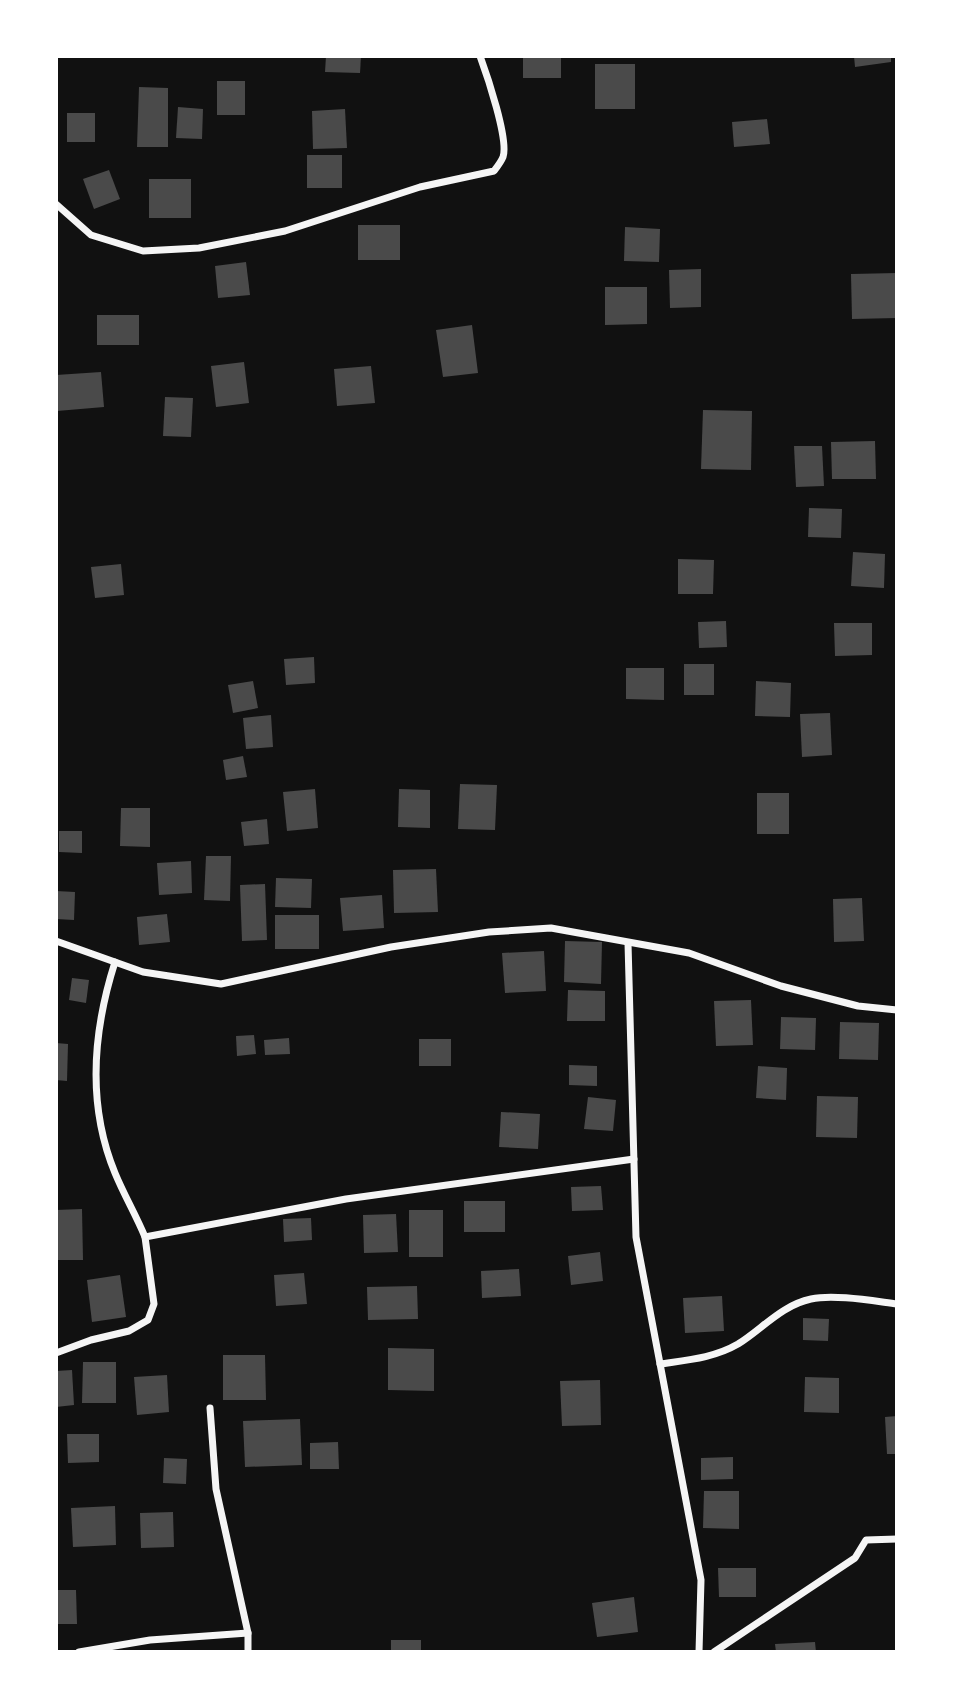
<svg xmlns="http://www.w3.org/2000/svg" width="953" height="1708" viewBox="0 0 953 1708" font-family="Karla,sans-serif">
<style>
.building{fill:#4a4a4a}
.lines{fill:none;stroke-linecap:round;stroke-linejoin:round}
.minor{stroke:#f5f5f5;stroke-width:7}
</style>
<rect width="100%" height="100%" fill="#111"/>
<g class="building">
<polygon points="326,56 361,56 360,73 325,72"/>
<rect x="523" y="56" width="38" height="22"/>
<polygon points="854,56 891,56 891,62 855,67"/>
<rect x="595" y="64" width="40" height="45"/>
<rect x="217" y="81" width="28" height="34"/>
<polygon points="139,87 168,88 168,147 137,147"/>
<polygon points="178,107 203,109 202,139 176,138"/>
<polygon points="345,109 347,148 313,149 312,111"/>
<rect x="67" y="113" width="28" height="29"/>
<polygon points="767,119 770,144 734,147 732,122"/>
<rect x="307" y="155" width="35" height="33"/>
<polygon points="109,170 120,199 94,209 83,179"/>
<rect x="149" y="179" width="42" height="39"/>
<rect x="358" y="225" width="42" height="35"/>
<polygon points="625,227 660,229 659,262 624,261"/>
<polygon points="246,262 250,295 218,298 215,266"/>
<polygon points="701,269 701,307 670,308 669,270"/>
<polygon points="897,273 897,318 852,319 851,274"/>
<polygon points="605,287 647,287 647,324 605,325"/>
<rect x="97" y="315" width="42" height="30"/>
<polygon points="472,325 478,373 443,377 436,330"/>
<polygon points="244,362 249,403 216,407 211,366"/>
<polygon points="371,366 375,403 337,406 334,369"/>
<polygon points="101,372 104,407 57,411 56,375"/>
<polygon points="165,397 193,398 191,437 163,436"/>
<polygon points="703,410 752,411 751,470 701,469"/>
<polygon points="875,441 876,479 832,479 831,442"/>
<polygon points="794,446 822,446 824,486 796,487"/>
<polygon points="809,508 842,509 841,538 808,537"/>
<polygon points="853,552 885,554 884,588 851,586"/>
<polygon points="678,559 714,560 713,594 678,594"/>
<polygon points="121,564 124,595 95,598 91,567"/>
<polygon points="726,621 727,647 699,648 698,622"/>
<polygon points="834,623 872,623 872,655 835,656"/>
<polygon points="314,657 315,683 286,685 284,659"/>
<rect x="684" y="664" width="30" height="31"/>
<polygon points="626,668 664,668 664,700 626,699"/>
<polygon points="253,681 258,708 233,713 228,685"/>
<polygon points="756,681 791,683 790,717 755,716"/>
<polygon points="830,713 832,755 802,757 800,714"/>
<polygon points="271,715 273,747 246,749 243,718"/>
<polygon points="243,756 247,777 226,780 223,760"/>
<polygon points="460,784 497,785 495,830 458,829"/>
<polygon points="315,789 318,828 287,831 283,792"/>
<polygon points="399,789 430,790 430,828 398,827"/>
<rect x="757" y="793" width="32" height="41"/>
<polygon points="121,808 150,808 150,847 120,846"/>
<polygon points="267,819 269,844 244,846 241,822"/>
<polygon points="59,831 82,831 82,853 59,852"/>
<polygon points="206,856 231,856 230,901 204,900"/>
<polygon points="191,861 192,893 159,895 157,863"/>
<polygon points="436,869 438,912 394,913 393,870"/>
<polygon points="276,878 312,879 311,908 275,907"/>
<polygon points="265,884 267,940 242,941 240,885"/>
<polygon points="56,891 75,892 74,920 56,919"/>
<polygon points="382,895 384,928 343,931 340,898"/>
<polygon points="862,898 864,941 834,942 833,899"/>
<polygon points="167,914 170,942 139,945 137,917"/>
<rect x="275" y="915" width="44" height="34"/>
<polygon points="565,941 602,942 601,984 564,982"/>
<polygon points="544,951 546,991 505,993 502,953"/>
<polygon points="72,978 89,980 86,1003 69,1000"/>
<polygon points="568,990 605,991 605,1021 567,1021"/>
<polygon points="751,1000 753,1045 716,1046 714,1001"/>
<polygon points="781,1017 816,1018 815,1050 780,1049"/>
<polygon points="840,1022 879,1023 878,1060 839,1059"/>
<polygon points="254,1035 256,1054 237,1056 236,1036"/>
<polygon points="289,1038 290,1054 265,1055 264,1040"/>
<rect x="419" y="1039" width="32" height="27"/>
<polygon points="56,1043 68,1044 67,1081 56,1080"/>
<polygon points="569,1065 597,1066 597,1086 569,1085"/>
<polygon points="758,1066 787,1068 786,1100 756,1098"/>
<polygon points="817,1096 858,1097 857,1138 816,1137"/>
<polygon points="588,1097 616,1100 613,1131 584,1129"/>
<polygon points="501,1112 540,1114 538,1149 499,1147"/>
<polygon points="601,1186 603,1210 572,1211 571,1187"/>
<rect x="464" y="1201" width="41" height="31"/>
<polygon points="82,1209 83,1260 56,1260 56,1210"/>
<rect x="409" y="1210" width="34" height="47"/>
<polygon points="396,1214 398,1252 364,1253 363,1215"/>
<polygon points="311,1218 312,1240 284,1242 283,1219"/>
<polygon points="600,1252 603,1281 571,1285 568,1256"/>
<polygon points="519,1269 521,1296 482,1298 481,1271"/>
<polygon points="304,1273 307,1304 276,1306 274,1275"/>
<polygon points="120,1275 126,1317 92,1322 87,1280"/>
<polygon points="417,1286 418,1319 368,1320 367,1287"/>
<polygon points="722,1296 724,1331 685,1333 683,1298"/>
<polygon points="803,1318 829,1319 828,1341 803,1340"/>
<polygon points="388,1348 434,1349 434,1391 388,1390"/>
<polygon points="223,1355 265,1355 266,1400 223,1400"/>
<polygon points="83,1362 116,1362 116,1403 82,1403"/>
<polygon points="72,1370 74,1405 56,1407 56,1371"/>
<polygon points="167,1375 169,1412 137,1415 134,1377"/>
<polygon points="805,1377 839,1378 839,1413 804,1412"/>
<polygon points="600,1380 601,1425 562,1426 560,1381"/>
<polygon points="897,1416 897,1454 887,1454 885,1417"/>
<polygon points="300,1419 302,1465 245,1467 243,1421"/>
<polygon points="67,1434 99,1434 99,1462 68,1463"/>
<polygon points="338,1442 339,1469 310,1469 310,1443"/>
<polygon points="733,1457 733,1479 701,1480 701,1458"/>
<polygon points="164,1458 187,1459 186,1484 163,1483"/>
<polygon points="704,1491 739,1491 739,1529 703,1528"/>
<polygon points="115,1506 116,1545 73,1547 71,1508"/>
<polygon points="173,1512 174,1547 141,1548 140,1513"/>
<polygon points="718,1568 756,1568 756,1597 719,1597"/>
<polygon points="56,1590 76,1590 77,1624 56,1624"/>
<polygon points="634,1597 638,1632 597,1637 592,1603"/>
<rect x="391" y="1640" width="30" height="12"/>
<polygon points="815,1642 816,1652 776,1652 775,1644"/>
</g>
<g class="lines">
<g class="minor">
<path d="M56,204L91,235L143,251L199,248L285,231L420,187L494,171C497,167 501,162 503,157C509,140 487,75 480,56"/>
<polyline points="56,941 143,972 221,984 391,947 489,932 551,928 689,953 781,986 858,1006 897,1010"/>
<polyline points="628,943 636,1237 701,1580 699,1652"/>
<path d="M115,962C93,1031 87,1105 115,1173C124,1195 136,1215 145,1237"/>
<polyline points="56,1353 91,1340 129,1331 148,1320 154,1304 145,1237 346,1199 634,1159"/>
<path d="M660,1364C687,1360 714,1358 738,1344C762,1329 782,1305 811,1299C834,1294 873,1301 897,1304"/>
<polyline points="210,1408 216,1489 248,1633 248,1652"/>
<polyline points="79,1652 150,1640 248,1633"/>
<polyline points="714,1652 855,1558 866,1540 897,1539"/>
</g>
</g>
<rect width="953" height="1708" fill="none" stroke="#ffffff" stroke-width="116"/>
</svg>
